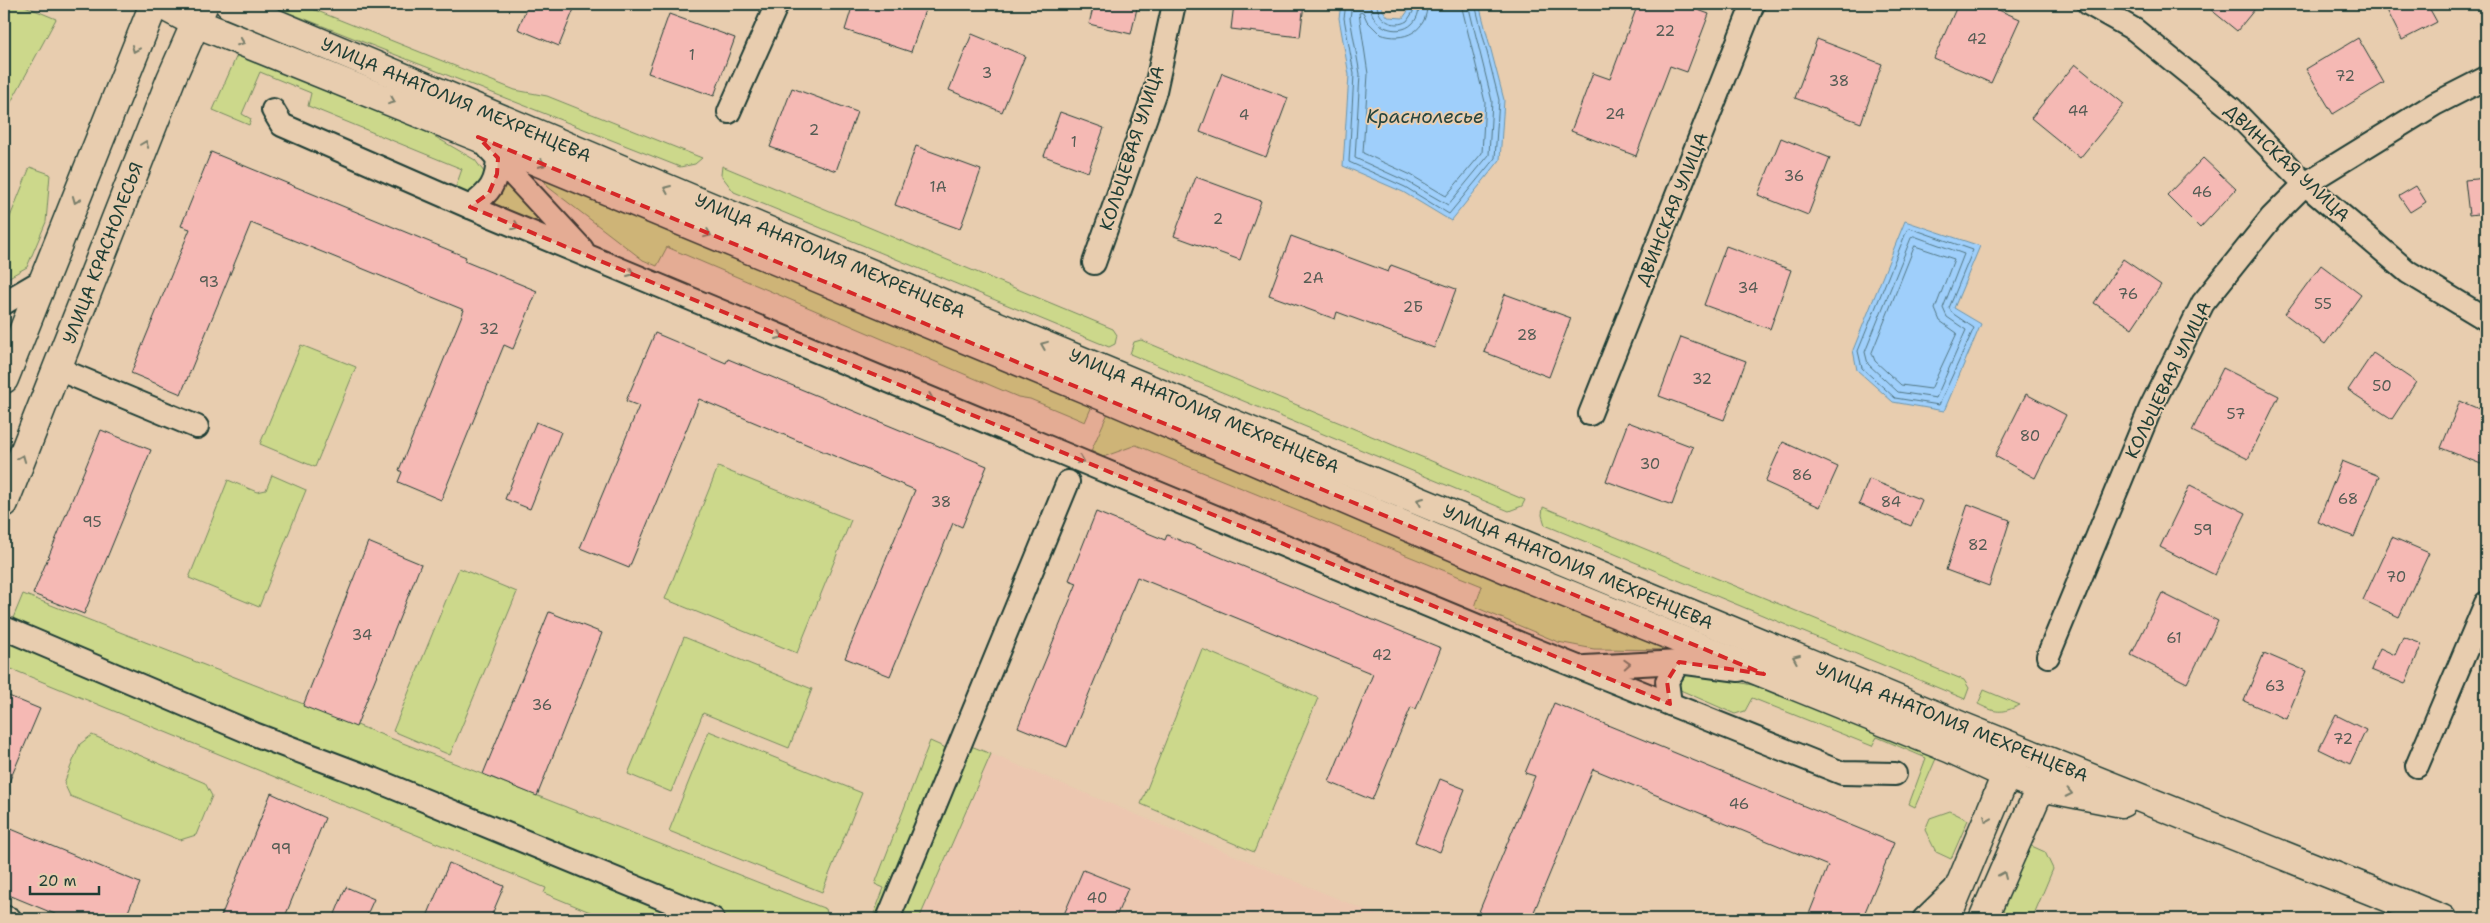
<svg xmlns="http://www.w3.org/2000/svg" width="2490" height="923" viewBox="0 0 2490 923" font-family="'Shantell Sans',sans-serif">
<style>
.built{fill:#ecc7b0}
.green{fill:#ccd88b;stroke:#768a60}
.water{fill:#9fcffb;stroke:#6c95ab}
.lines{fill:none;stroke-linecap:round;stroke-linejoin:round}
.shore{stroke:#527784;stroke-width:1}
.building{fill:#f5b9b4;stroke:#1f3d34}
.street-casing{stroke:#1f3d34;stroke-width:26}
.secondary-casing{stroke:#1f3d34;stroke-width:31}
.street{stroke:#e8cdaf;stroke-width:22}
.secondary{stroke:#e8cdaf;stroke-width:28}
.oneway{stroke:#797e6b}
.marked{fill:#d62828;fill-opacity:0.2;stroke:#d62828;stroke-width:4;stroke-dasharray:10 6;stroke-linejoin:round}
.labels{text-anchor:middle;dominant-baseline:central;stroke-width:4;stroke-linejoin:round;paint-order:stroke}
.number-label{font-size:15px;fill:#545c54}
.street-label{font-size:18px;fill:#1f3d34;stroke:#e8cdaf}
.water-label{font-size:19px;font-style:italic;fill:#25443e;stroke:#e8cdaf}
</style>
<rect width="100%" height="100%" fill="#e8cdaf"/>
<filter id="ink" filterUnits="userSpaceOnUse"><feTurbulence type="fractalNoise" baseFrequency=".02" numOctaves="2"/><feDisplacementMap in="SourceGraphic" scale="10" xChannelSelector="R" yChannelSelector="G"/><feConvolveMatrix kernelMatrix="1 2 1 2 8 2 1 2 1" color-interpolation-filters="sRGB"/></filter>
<g filter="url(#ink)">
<polygon class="built" points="991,754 1331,896 1386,919 919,919"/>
<g class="green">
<polygon points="4,4 20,4 56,19 4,115"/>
<polygon points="267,4 300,4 515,90 547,96 702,158 695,164 680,167"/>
<polygon points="237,55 427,132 475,160 484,172 484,180 473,192 464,193 455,189 462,169 308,106 311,93 260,72 242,114 251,119 249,125 213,110"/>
<polygon points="722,166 1113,329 1117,335 1115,344 1109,347 734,192 721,175"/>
<polygon points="30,167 50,174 46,222 27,267 4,280 4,232"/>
<polygon points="504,176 563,237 484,207"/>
<polygon points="544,180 1092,406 1085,422 1030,399 1018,397 667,247 657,266 643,260 548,187"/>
<polygon points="1141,340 1525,500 1522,506 1509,511 1130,354 1134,342"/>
<polygon points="301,345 356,367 315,467 260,444"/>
<polygon points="1108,413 1688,650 1594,649 1558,642 1475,607 1482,586 1136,445 1103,457 1091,451"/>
<polygon points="718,467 851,520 797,653 665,599"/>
<polygon points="272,475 306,490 259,607 189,578 228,480 257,492 266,490"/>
<polygon points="1543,507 1964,680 1969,688 1965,699 1545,525 1542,515"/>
<polygon points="459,568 517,592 450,755 393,731"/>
<polygon points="23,594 826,909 828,917 833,919 607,919 544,893 546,888 4,666 4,640"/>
<polygon points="684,637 812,689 789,748 703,713 671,792 628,774"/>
<polygon points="1202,649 1318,698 1254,852 1141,804"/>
<polygon points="1687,672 1797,694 1938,754 1915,807 1909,804 1926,758 1877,737 1872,746 1752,698 1745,711 1735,714 1678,689 1676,681"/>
<path d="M1984,690L2020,705C2001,714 1996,713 1978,704Z"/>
<polygon points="709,731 862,793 822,892 669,831"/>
<polygon points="92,735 205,783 212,796 196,835 180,840 70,796 64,783 80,744"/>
<polygon points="930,741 946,748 879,919 872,919 884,888 875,884"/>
<polygon points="966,744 991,754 919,919 894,919"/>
<polygon points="1950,811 1968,820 1951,859 1936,852 1925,830 1930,818"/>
<polygon points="2025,843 2045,852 2053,869 2032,919 1993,919"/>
</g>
<g class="water">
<polygon points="1341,4 1382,4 1382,9 1388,17 1403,18 1408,11 1408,4 1479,4 1504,100 1500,160 1451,221 1403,192 1343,166 1349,75 1339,18"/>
<polygon points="1905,221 1980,246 1954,308 1981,324 1944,411 1893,402 1857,370 1853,350"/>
</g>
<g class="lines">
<g class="shore">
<polyline points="1346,4 1344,18 1354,74 1349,162 1405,187 1449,214 1495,158 1499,100 1475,4"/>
<polyline points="1352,4 1350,18 1360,74 1355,158 1408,182 1448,205 1489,155 1492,101 1468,4"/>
<path d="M1370,4C1371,37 1421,40 1419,4"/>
<path d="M1377,4C1377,20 1394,29 1407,21L1413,12V4"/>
<path d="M1427,4C1428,31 1404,43 1380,34L1367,21L1363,12L1359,13L1368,74L1363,153L1411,175L1446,196L1482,153L1485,102L1461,4"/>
<polygon points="1910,228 1973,250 1949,308 1952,313 1974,328 1939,405 1895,398 1862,368 1858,351 1907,230"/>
<polygon points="1914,236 1964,254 1943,308 1947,317 1966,330 1936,398 1898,392 1868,364 1865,352 1911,238"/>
<polygon points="1915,246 1954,259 1935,309 1940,321 1957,333 1931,389 1901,385 1875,361 1872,353"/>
</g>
</g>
<g class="building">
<polygon points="528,4 576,4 559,46 518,29"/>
<polygon points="853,4 927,4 911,52 845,30"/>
<polygon points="1094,4 1138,4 1131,34 1089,24"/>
<polygon points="1234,4 1304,4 1300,37 1231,29"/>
<polygon points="1638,4 1682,4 1709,14 1687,72 1670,66 1636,156 1571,131 1593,73 1610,79"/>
<polygon points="1958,4 1984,4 2020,19 1991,83 1934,58"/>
<polygon points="2204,4 2259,4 2237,31"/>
<polygon points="2384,4 2427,4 2437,22 2402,40"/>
<polygon points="669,14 735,38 714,96 648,73"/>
<polygon points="972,34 1025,56 1002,112 949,90"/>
<polygon points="2358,38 2384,83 2333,114 2306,69"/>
<polygon points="1817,39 1882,64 1861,123 1795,98"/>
<polygon points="2075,64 2124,104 2080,158 2031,118"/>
<polygon points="1222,73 1288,98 1266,157 1200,132"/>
<polygon points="792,88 857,112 836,171 770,147"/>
<polygon points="1060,112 1104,128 1088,172 1044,156"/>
<polygon points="1781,138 1830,158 1808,215 1758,195"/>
<polygon points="916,146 981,170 960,229 895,205"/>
<polygon points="211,152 466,257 464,261 537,291 513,349 504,345 441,500 398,482 402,472 399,470 464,310 251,223 181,394 131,373 190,229 181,226"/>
<polygon points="2203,158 2236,189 2200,228 2167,195"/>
<polygon points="1196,177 1261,201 1240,260 1174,236"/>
<polygon points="2486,178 2486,213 2469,215 2465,180"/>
<polygon points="2416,186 2426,202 2410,212 2399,196"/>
<polygon points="1291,236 1388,272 1391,265 1456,289 1434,348 1337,312 1335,319 1269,295"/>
<polygon points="1726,246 1791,270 1770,329 1704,305"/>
<polygon points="2123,259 2161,285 2132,328 2094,303"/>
<polygon points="2321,265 2361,295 2325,344 2285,314"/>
<polygon points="1505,294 1571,318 1549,377 1484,352"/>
<polygon points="655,333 726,363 728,359 987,466 962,527 953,523 890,676 845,658 915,490 699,399 629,568 580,548 639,406 626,401"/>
<polygon points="1681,337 1746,361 1724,420 1659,396"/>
<polygon points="2373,353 2416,382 2392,419 2348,390"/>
<polygon points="2223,368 2279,396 2248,459 2192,431"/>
<polygon points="2026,394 2066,415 2035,478 1995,456"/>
<polygon points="2460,401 2486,412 2486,466 2441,448"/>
<polygon points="536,422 561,432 530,509 505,499"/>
<polygon points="1628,422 1693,447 1672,505 1606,481"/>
<polygon points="101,430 151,450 84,614 33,594"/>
<polygon points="1783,442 1838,467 1820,507 1765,482"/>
<polygon points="2342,461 2379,476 2354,537 2318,522"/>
<polygon points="1869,479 1922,500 1911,526 1859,504"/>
<polygon points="2190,485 2246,513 2215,575 2160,547"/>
<polygon points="1968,504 2010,520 1989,586 1946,570"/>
<polygon points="1096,512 1165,540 1167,535 1441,648 1416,709 1411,707 1372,800 1329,782 1373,674 1137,577 1067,747 1018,727 1077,583 1069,580"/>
<polygon points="2392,537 2429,553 2399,617 2363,600"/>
<polygon points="368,542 421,564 356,727 303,706"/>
<polygon points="2162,593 2218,621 2187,683 2131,655"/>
<polygon points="549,612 602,633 537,796 483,774"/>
<polygon points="2403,637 2422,644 2405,684 2371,670 2380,648 2395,655"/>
<polygon points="2264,653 2306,671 2286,719 2244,701"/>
<polygon points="4,694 40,709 4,794"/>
<polygon points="1554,703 1894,843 1862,919 1807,919 1828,866 1593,769 1531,919 1476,919 1535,776 1525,773"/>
<polygon points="2336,715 2366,730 2350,764 2319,749"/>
<polygon points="1440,779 1465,789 1440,852 1415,842"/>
<polygon points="271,793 325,818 284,919 220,919"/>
<polygon points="4,826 140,883 125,919 67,919 4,893"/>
<polygon points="449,863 504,886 490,919 426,919"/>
<polygon points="1083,870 1128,888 1115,919 1062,919"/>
<polygon points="346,887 374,899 365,919 333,919"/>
</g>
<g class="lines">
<defs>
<g id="street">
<polyline points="2089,4 2135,30 2231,108 2305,184 2408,272 2486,319"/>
<polyline points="273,110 282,125 470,207 1533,649 1842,773 1895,774"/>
<polyline points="729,112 777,4"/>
<polyline points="480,139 582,249"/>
<path d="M470,207C490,192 497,184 498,158"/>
<polyline points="1094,263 1155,91 1174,4"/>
<polyline points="4,303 45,279"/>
<polyline points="58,369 197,427"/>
<polyline points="1590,414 1753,4"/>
<polyline points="4,628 254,734 373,779 713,919"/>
<polyline points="2048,656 2151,407 2203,303 2272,217 2305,184 2435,104 2486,78"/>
<polyline points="1585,667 1679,662 1739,670"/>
<polyline points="1670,704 1667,681 1679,662"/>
<polyline points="2417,766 2486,603"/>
<polyline points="4,917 10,919"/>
<polyline points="888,919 1068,482"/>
<polyline points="1924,919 1957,887"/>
</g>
<g id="secondary">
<polyline points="160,4 196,23 478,137 1105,397 1511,571 1951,749 2005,774 2040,787 2122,803"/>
<polyline points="229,4 699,202 1961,726 2442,919"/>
<polyline points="4,379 154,4"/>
<polyline points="4,503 171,79 204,4"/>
<polyline points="1946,919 2013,758"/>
<polyline points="1983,919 2047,772"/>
</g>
</defs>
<use href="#street" class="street-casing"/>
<use href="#secondary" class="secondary-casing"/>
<use href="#street" class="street"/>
<use href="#secondary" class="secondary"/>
</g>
<defs><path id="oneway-chevron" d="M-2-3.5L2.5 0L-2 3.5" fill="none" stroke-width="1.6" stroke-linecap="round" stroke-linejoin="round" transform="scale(1.25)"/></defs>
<g class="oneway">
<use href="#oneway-chevron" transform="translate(241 42) rotate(21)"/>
<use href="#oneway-chevron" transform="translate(135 49) rotate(113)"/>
<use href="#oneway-chevron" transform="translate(392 101) rotate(22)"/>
<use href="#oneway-chevron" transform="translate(145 144) rotate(-69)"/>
<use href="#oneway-chevron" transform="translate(542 164) rotate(23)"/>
<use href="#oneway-chevron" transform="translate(667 189) rotate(-157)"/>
<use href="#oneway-chevron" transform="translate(76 200) rotate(112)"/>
<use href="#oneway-chevron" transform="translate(516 226) rotate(22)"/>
<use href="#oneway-chevron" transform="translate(708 234) rotate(22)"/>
<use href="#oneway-chevron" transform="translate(631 273) rotate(23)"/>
<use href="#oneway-chevron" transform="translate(780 336) rotate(23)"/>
<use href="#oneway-chevron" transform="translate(1044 345) rotate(-158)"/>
<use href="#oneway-chevron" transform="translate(930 398) rotate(23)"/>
<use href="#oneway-chevron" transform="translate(22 458) rotate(-68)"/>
<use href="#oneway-chevron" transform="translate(1081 460) rotate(22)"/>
<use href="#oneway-chevron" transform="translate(1420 501) rotate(-157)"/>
<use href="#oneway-chevron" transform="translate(1796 658) rotate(-157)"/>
<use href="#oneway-chevron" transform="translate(1627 664) rotate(-3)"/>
<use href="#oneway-chevron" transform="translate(2069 793) rotate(12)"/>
<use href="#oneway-chevron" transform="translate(1987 819) rotate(113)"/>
<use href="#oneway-chevron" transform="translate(2003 875) rotate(-66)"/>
</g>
</g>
<path class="marked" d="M478,137L1764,674L1679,662L1667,681L1670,704L470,207L489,193L497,174L498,158Z"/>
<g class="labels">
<g class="number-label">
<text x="1665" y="31">22</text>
<text x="1977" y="39">42</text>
<text x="692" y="55">1</text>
<text x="987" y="73">3</text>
<text x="2345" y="76">72</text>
<text x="1839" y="81">38</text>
<text x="2078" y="111">44</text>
<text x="1615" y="114">24</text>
<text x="1244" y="115">4</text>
<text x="814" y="130">2</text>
<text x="1074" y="142">1</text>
<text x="1794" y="176">36</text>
<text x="938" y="187">1А</text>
<text x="2202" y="192">46</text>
<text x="1218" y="219">2</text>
<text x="1313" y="278">2А</text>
<text x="209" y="282">93</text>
<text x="1748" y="288">34</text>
<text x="2128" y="294">76</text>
<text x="2323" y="304">55</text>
<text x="1413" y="307">2Б</text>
<text x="489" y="329">32</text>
<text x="1527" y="335">28</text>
<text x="1702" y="379">32</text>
<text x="2382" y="386">50</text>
<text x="2236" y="414">57</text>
<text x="2030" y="436">80</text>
<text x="1650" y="464">30</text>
<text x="1802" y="475">86</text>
<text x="2348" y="499">68</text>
<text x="941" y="502">38</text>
<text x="1891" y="502">84</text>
<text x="92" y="522">95</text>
<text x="2203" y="530">59</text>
<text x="1978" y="545">82</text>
<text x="2396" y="577">70</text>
<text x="362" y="635">34</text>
<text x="2174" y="638">61</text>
<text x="1382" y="655">42</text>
<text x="2275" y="686">63</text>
<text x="542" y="705">36</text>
<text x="2343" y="739">72</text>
<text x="1739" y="804">46</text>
<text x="281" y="849">99</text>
<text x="1097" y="898">40</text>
</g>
<g class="street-label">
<text transform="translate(456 100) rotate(23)">УЛИЦА АНАТОЛИЯ МЕХРЕНЦЕВА</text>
<text transform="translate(1132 148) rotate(-72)">КОЛЬЦЕВАЯ УЛИЦА</text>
<text transform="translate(2287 163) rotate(43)">ДВИНСКАЯ УЛИЦА</text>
<text transform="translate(1672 209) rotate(-68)">ДВИНСКАЯ УЛИЦА</text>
<text transform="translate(103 253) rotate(-69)">УЛИЦА КРАСНОЛЕСЬЯ</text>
<text transform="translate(830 256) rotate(23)">УЛИЦА АНАТОЛИЯ МЕХРЕНЦЕВА</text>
<text transform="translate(2168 380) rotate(-64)">КОЛЬЦЕВАЯ УЛИЦА</text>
<text transform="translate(1204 411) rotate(23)">УЛИЦА АНАТОЛИЯ МЕХРЕНЦЕВА</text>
<text transform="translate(1578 567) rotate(23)">УЛИЦА АНАТОЛИЯ МЕХРЕНЦЕВА</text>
<text transform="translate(1952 722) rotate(22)">УЛИЦА АНАТОЛИЯ МЕХРЕНЦЕВА</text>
</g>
<g class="water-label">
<text x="1425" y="116">Краснолесье</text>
</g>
</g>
<rect width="2490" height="923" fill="none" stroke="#e8cdaf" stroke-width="20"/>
<rect x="10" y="10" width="2470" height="903" fill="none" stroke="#1f3d34" stroke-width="2" filter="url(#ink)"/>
<path d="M30 886v8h69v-8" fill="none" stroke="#1f3d34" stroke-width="2.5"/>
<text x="38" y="886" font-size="15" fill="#1f3d34" stroke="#e8cdaf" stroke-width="4" paint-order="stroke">20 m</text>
</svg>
